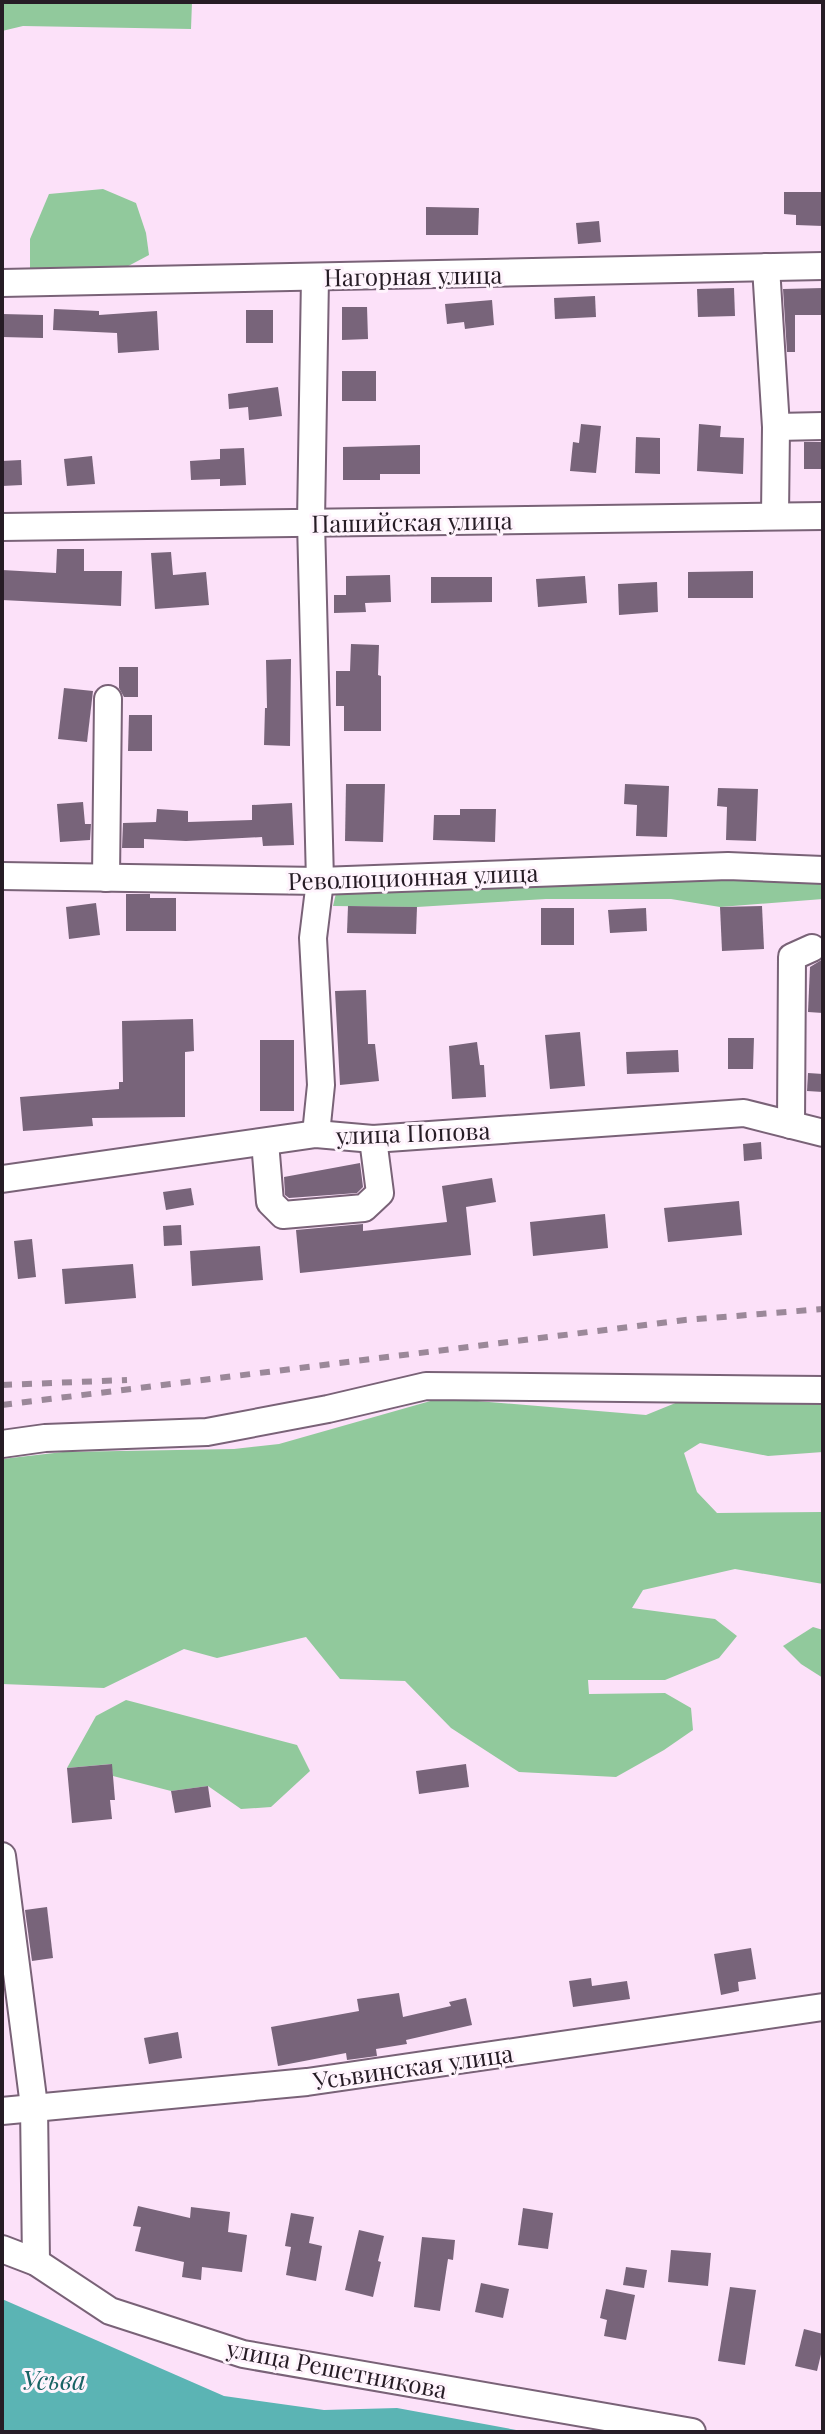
<svg xmlns="http://www.w3.org/2000/svg" width="825" height="2434" viewBox="0 0 825 2434" font-family="'Playfair Display',serif">
<style>
.forest{fill:#91c99c}
.water{fill:#5bb4b4}
.building{fill:#78647a}
.lines{fill:none;stroke-linecap:round;stroke-linejoin:round}
.minor-casing{stroke:#796277;stroke-width:30}
.minor{stroke:#fff;stroke-width:26}
.rail{stroke:#9b8899;stroke-width:6;stroke-dasharray:10 10;stroke-linecap:butt}
.labels{text-anchor:middle;dominant-baseline:central;stroke-width:6;stroke-linejoin:round;paint-order:stroke}
.street-label{font-size:24px;fill:#261c25;stroke:#fff4fd}
.water-label{font-size:26px;font-style:italic;fill:#196364;stroke:#fff4fd}
</style>
<rect width="100%" height="100%" fill="#fce1f9"/>
<g class="forest">
<polygon points="2,2 192,2 191,29 23,26 2,31"/>
<polygon points="103,189 136,203 146,233 149,255 117,272 30,270 30,239 49,194"/>
<polygon points="719,876 823,877 823,899 720,907 671,899 546,899 417,907 333,906 337,889"/>
<polygon points="441,1398 646,1415 678,1402 823,1402 823,1452 768,1456 700,1443 684,1453 697,1492 717,1513 823,1512 823,1584 735,1569 643,1590 632,1608 715,1619 737,1636 719,1658 665,1680 588,1680 589,1694 665,1693 691,1708 693,1730 664,1750 616,1777 519,1772 451,1728 405,1681 340,1679 306,1637 217,1658 184,1649 104,1688 2,1684 2,1459 63,1452 234,1449 279,1444"/>
<polygon points="813,1627 823,1630 823,1678 801,1664 783,1646"/>
<polygon points="126,1700 297,1745 310,1771 271,1807 241,1809 208,1786 171,1791 113,1776 111,1764 67,1768 96,1716"/>
</g>
<polygon class="water" points="2,2299 224,2396 324,2410 397,2408 527,2432 2,2432"/>
<g class="building">
<polygon points="784,192 823,192 823,226 796,225 796,215 784,214"/>
<polygon points="426,207 479,208 478,235 426,235"/>
<polygon points="599,221 601,242 578,244 576,223"/>
<polygon points="734,288 735,316 698,317 697,289"/>
<polygon points="823,288 823,315 795,315 795,352 787,352 783,289"/>
<polygon points="595,296 596,317 555,319 554,298"/>
<polygon points="492,300 494,325 465,329 464,322 447,324 445,304"/>
<polygon points="342,307 367,307 368,339 342,340"/>
<polygon points="54,309 99,311 99,315 157,311 159,350 118,353 117,333 53,330"/>
<rect x="246" y="310" width="27" height="33"/>
<polygon points="2,314 43,315 43,338 2,337"/>
<rect x="342" y="371" width="34" height="30"/>
<polygon points="278,387 282,416 249,420 248,407 229,409 228,394"/>
<polygon points="581,424 601,426 596,473 570,471 573,442 579,443"/>
<polygon points="699,424 721,426 720,437 744,438 743,474 697,471"/>
<polygon points="636,437 660,438 660,474 635,473"/>
<rect x="804" y="442" width="19" height="27"/>
<polygon points="420,445 420,474 380,474 380,480 343,480 343,447"/>
<polygon points="244,448 246,485 220,486 220,479 191,480 190,461 220,459 220,449"/>
<polygon points="92,456 95,484 67,486 64,459"/>
<polygon points="21,460 22,485 2,486 2,461"/>
<polygon points="57,549 84,549 84,571 122,571 121,606 2,600 2,570 56,573"/>
<polygon points="171,552 173,575 206,572 209,605 155,609 151,553"/>
<polygon points="753,571 753,598 688,598 688,572"/>
<polygon points="390,575 391,602 365,603 366,612 334,613 334,595 346,595 346,576"/>
<polygon points="585,576 587,603 538,607 536,579"/>
<polygon points="431,577 492,577 492,602 431,603"/>
<polygon points="657,582 658,612 619,615 618,584"/>
<polygon points="351,644 379,645 378,675 381,676 381,731 344,731 344,706 336,706 336,671 350,671"/>
<polygon points="291,659 290,746 264,745 265,708 267,708 266,660"/>
<polygon points="119,667 138,667 138,697 124,697 119,688"/>
<polygon points="64,688 93,691 87,742 58,739"/>
<polygon points="129,715 152,715 152,751 128,751"/>
<polygon points="346,784 385,784 383,842 345,841"/>
<polygon points="625,784 669,786 667,837 636,836 637,805 624,804"/>
<polygon points="718,788 758,789 756,841 726,840 727,807 717,806"/>
<polygon points="83,802 85,824 91,824 90,840 60,842 57,804"/>
<polygon points="292,803 294,845 263,846 262,837 186,841 144,839 144,848 122,848 123,823 156,822 157,809 188,811 188,822 252,820 252,805"/>
<polygon points="460,809 496,809 495,842 433,840 434,815 460,815"/>
<polygon points="126,894 150,894 150,898 176,898 176,931 126,931"/>
<polygon points="96,903 100,935 69,939 66,907"/>
<polygon points="348,906 417,907 416,934 347,933"/>
<polygon points="762,906 764,949 722,951 720,907"/>
<rect x="541" y="908" width="33" height="37"/>
<polygon points="646,908 647,931 610,933 608,910"/>
<polygon points="823,959 823,1013 808,1012 810,967"/>
<polygon points="366,990 368,1044 375,1044 379,1081 340,1085 335,991"/>
<polygon points="193,1019 194,1051 185,1052 185,1117 92,1118 93,1126 23,1131 20,1097 119,1089 119,1082 123,1082 122,1021"/>
<polygon points="580,1032 585,1086 550,1089 545,1035"/>
<polygon points="728,1038 754,1038 753,1069 728,1069"/>
<rect x="260" y="1040" width="34" height="71"/>
<polygon points="477,1042 480,1065 484,1065 486,1097 452,1099 449,1046"/>
<polygon points="678,1050 679,1072 627,1074 626,1052"/>
<polygon points="808,1073 823,1074 823,1092 807,1091"/>
<polygon points="761,1142 762,1159 744,1161 743,1144"/>
<polygon points="360,1163 363,1187 357,1193 289,1198 285,1195 284,1177"/>
<polygon points="492,1178 496,1202 466,1207 471,1255 300,1273 296,1230 363,1224 363,1231 447,1222 442,1186"/>
<polygon points="191,1188 194,1205 166,1210 163,1192"/>
<polygon points="739,1201 742,1235 668,1242 664,1208"/>
<polygon points="605,1214 608,1248 533,1256 530,1222"/>
<polygon points="181,1225 182,1245 164,1246 163,1226"/>
<polygon points="32,1239 36,1277 18,1279 14,1241"/>
<polygon points="260,1246 263,1280 192,1286 190,1251"/>
<polygon points="133,1264 136,1298 65,1304 62,1269"/>
<polygon points="112,1764 115,1800 110,1800 112,1819 72,1823 67,1768"/>
<polygon points="466,1764 469,1787 419,1794 416,1771"/>
<polygon points="208,1786 211,1807 175,1813 171,1791"/>
<polygon points="47,1907 53,1958 32,1961 25,1910"/>
<polygon points="751,1948 756,1979 738,1982 739,1991 721,1995 714,1954"/>
<polygon points="591,1978 592,1986 627,1981 630,1999 573,2007 569,1981"/>
<polygon points="399,1993 403,2017 451,2006 449,2002 466,1998 472,2025 406,2040 407,2044 376,2049 377,2056 347,2060 346,2053 278,2066 271,2027 359,2011 357,1999"/>
<polygon points="178,2032 182,2058 149,2064 144,2038"/>
<polygon points="138,2206 190,2218 191,2207 230,2212 228,2232 247,2235 242,2272 202,2267 201,2280 182,2277 184,2262 135,2251 141,2227 133,2226"/>
<polygon points="523,2208 553,2213 548,2249 518,2245"/>
<polygon points="291,2213 314,2217 309,2243 322,2246 316,2281 286,2275 291,2247 285,2246"/>
<polygon points="359,2230 384,2236 378,2261 381,2262 373,2297 345,2290"/>
<polygon points="422,2237 455,2240 453,2260 448,2259 440,2311 414,2307"/>
<polygon points="671,2250 711,2253 708,2286 668,2282"/>
<polygon points="626,2267 647,2270 644,2288 623,2285"/>
<polygon points="481,2283 509,2289 503,2318 475,2312"/>
<polygon points="730,2287 756,2290 745,2365 718,2361"/>
<polygon points="606,2289 635,2295 626,2340 604,2336 607,2320 600,2318"/>
<polygon points="804,2329 823,2334 823,2346 817,2371 795,2366"/>
</g>
<g class="lines">
<defs>
<g id="minor">
<polyline points="766,267 776,427 775,516"/>
<polyline points="315,277 311,522 320,881 313,938 321,1085 316,1134"/>
<polyline points="2,283 823,266"/>
<polyline points="776,427 823,426"/>
<polyline points="2,527 823,516"/>
<polyline points="2,876 320,881 728,866 823,870"/>
<polyline points="106,878 108,699"/>
<polyline points="791,1125 792,957 812,948"/>
<polyline points="265,1142 270,1202 283,1215 364,1208 380,1193 373,1139"/>
<polyline points="2,1179 316,1134 373,1139 744,1113 823,1133"/>
<polyline points="2,1444 45,1438 207,1432 328,1409 426,1386 823,1390"/>
<polyline points="2,1856 34,2106 36,2262"/>
<polyline points="2,2111 307,2082 823,2007"/>
<polyline points="2,2249 36,2262 110,2311 243,2354 692,2432"/>
</g>
</defs>
<use href="#minor" class="minor-casing"/>
<use href="#minor" class="minor"/>
<g class="rail">
<polyline points="2,1385 127,1380"/>
<polyline points="2,1405 685,1320 823,1309"/>
</g>
</g>
<g class="labels">
<g class="street-label">
<text transform="translate(413 275) rotate(-1)">Нагорная улица</text>
<text transform="translate(412 521) rotate(-1)">Пашийская улица</text>
<text transform="translate(413 876) rotate(-2)">Революционная улица</text>
<text transform="translate(413 1132) rotate(-2)">улица Попова</text>
<text transform="translate(413 2066) rotate(-8)">Усьвинская улица</text>
<text transform="translate(337 2368) rotate(11)">улица Решетникова</text>
</g>
<g class="water-label">
<text x="54" y="2379">Усьва</text>
</g>
</g>
<rect width="825" height="2434" fill="none" stroke="#261c25" stroke-width="8"/>
</svg>
